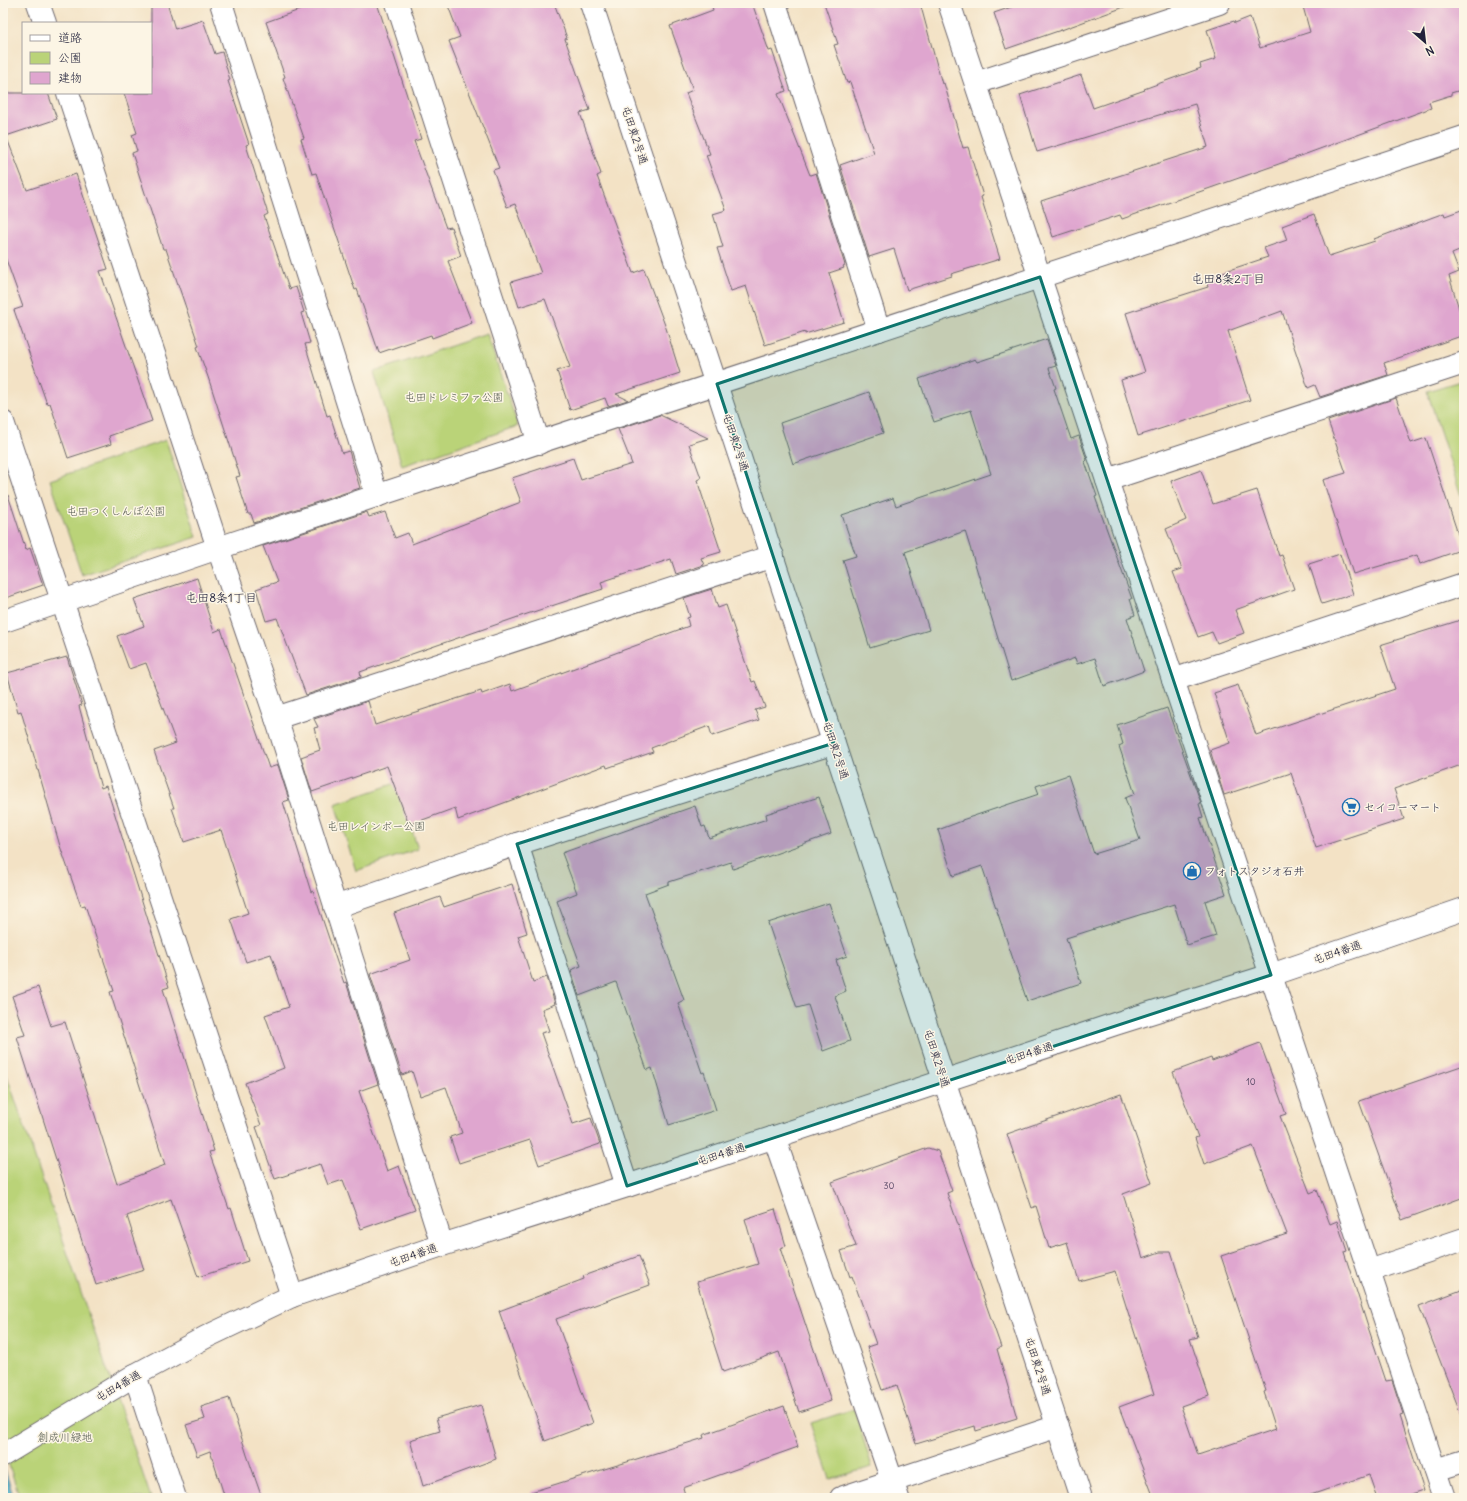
<svg xmlns="http://www.w3.org/2000/svg" width="1467" height="1501" viewBox="0 0 1467 1501" font-family="Delius,'Klee One',sans-serif">
<style>
.green{fill:#bad378;stroke:#6e7a5a}
.water{fill:#46aac6;stroke:#346680}
.building{fill:#dfa6cf}
.lines{fill:none;stroke-linecap:round;stroke-linejoin:round}
.street-casing{stroke:#6b656b;stroke-width:24}
.secondary-casing{stroke:#6b656b;stroke-width:24}
.street{stroke:#fff;stroke-width:22}
.secondary{stroke:#fff;stroke-width:22}
.marked{fill:#0f766e;fill-opacity:0.2;stroke:#0f766e;stroke-width:3;stroke-linejoin:round}
.labels{text-anchor:middle;dominant-baseline:central;stroke-width:3;stroke-linejoin:round;paint-order:stroke}
.number-label{font-size:9px;fill:#514360}
.street-label{font-size:11px;fill:#22223b;stroke:#fcf5e5}
.park-label{font-size:11px;fill:#50574d;stroke:#fcf5e5}
.poi-label{font-size:11px;fill:#22223b;stroke:#fcf5e5;text-anchor:start}
.neighbourhood-label{font-size:12px;fill:#22223b;stroke:#fcf5e5}
</style>
<rect width="100%" height="100%" fill="#fcf5e5"/>
<filter id="ink" filterUnits="userSpaceOnUse"><feTurbulence type="fractalNoise" baseFrequency=".025" numOctaves="2"/><feDisplacementMap in="SourceGraphic" scale="8" xChannelSelector="R" yChannelSelector="G"/><feConvolveMatrix kernelMatrix="1 2 1 2 8 2 1 2 1" color-interpolation-filters="sRGB"/></filter>
<filter id="wash" filterUnits="userSpaceOnUse"><feTurbulence type="fractalNoise" baseFrequency=".012" numOctaves="4" result="noise"/><feDisplacementMap in="SourceGraphic" scale="16" xChannelSelector="R" yChannelSelector="G"/><feGaussianBlur stdDeviation="0.9" result="paint"/><feColorMatrix in="noise" values="0 0 0 0 0 0 0 0 0 0 0 0 0 0 0 0 0 1.4 0 .05"/><feComposite in="paint" operator="in"/></filter>
<g filter="url(#wash)">
<rect width="100%" height="100%" fill="#f3e2c5"/>
<g class="green">
<polygon points="487,334 518,426 402,466 374,372"/>
<polygon points="1464,380 1464,505 1427,391"/>
<polygon points="166,440 197,537 82,575 50,480"/>
<polygon points="396,783 418,849 356,871 335,804"/>
<polygon points="3,1064 151,1498 20,1498 3,1447"/>
<polygon points="854,1409 872,1467 830,1479 811,1423"/>
</g>
<polygon class="water" points="3,1464 14,1498 3,1498"/>
<g id="blocks">
<g class="building">
<polygon points="151,3 167,3 175,29 203,20 215,54 222,52 230,80 228,81 249,144 246,145 268,214 264,216 289,289 296,287 304,312 301,313 310,343 305,344 327,416 330,415 342,453 349,451 360,488 254,523 251,514 248,514 236,477 240,476 208,377 197,347 199,346 166,249 163,249 132,153 137,151 132,135 137,133 124,93 151,93"/>
<polygon points="319,3 377,3 421,139 414,141 446,228 451,227 461,256 448,261 472,323 432,338 431,335 379,353 357,289 355,290 316,173 312,174 301,139 304,138 283,78 285,77 266,22"/>
<polygon points="447,3 554,3 567,38 565,39 590,110 580,113 601,174 597,176 633,273 644,269 666,328 680,373 616,394 628,400 608,406 605,398 570,410 557,371 570,367 545,299 519,307 511,282 541,273 515,204 507,207 493,170 499,168 449,41 460,37"/>
<polygon points="711,3 752,3 769,51 772,50 786,91 778,94 810,175 816,173 845,265 843,266 844,268 829,273 844,322 805,334 805,332 765,345 746,286 731,291 717,248 723,247 713,214 726,210 706,155 710,154 686,93 693,90 670,26 713,10"/>
<polygon points="824,3 920,3 942,84 944,83 963,148 968,147 983,196 981,197 1000,259 951,274 952,276 907,290 894,249 869,257 840,165 874,153 850,82 847,83 834,45 838,44"/>
<polygon points="1023,3 1126,3 1127,6 1064,29 1006,49 994,13"/>
<polygon points="1302,3 1464,3 1464,89 1451,93 1451,95 1429,102 1431,108 1276,165 1122,219 1120,215 1053,237 1041,201 1208,147 1195,104 1037,152 1020,95 1081,75 1093,108 1145,90 1144,89 1201,68 1200,64 1216,59 1207,30 1234,21 1235,23 1250,17 1260,48 1310,32"/>
<polygon points="3,93 48,93 57,119 6,136 27,190 76,174 108,269 100,271 152,421 109,436 111,444 68,458 50,403 47,404 14,310 23,307 3,251"/>
<polygon points="1464,209 1464,249 1452,254 1459,272 1449,276 1464,325 1464,335 1384,363 1388,375 1320,397 1315,385 1308,388 1282,311 1228,331 1250,400 1138,436 1121,380 1145,372 1126,313 1208,287 1205,278 1268,257 1264,248 1287,240 1282,226 1314,214 1329,256 1375,241 1374,239 1444,213 1445,216"/>
<polygon points="1047,339 1056,366 1049,368 1056,388 1054,389 1071,439 1079,436 1087,460 1085,462 1097,496 1095,497 1132,599 1130,599 1135,615 1127,618 1144,671 1104,686 1095,658 1077,664 1075,658 1011,681 965,531 905,552 929,630 870,648 843,560 856,556 842,515 893,498 896,506 991,474 971,410 934,422 919,379 975,359 977,362"/>
<polygon points="869,392 883,433 793,464 780,423"/>
<polygon points="1396,398 1411,443 1426,438 1463,549 1420,564 1417,555 1353,574 1323,480 1346,473 1328,421"/>
<polygon points="660,415 708,438 689,444 701,478 697,480 721,552 701,558 704,565 676,574 671,559 601,582 603,589 521,616 360,672 361,677 306,695 277,618 266,621 256,589 277,582 263,546 367,512 369,517 385,512 395,538 408,533 412,544 521,502 512,478 573,458 581,480 632,464 618,429"/>
<polygon points="1201,470 1213,504 1257,490 1279,556 1282,555 1294,589 1235,610 1244,633 1217,643 1212,632 1198,637 1173,572 1182,569 1166,529 1186,520 1171,481"/>
<polygon points="8,495 26,550 30,548 43,585 3,599 3,496"/>
<polygon points="1340,554 1353,594 1322,604 1309,564"/>
<polygon points="197,578 214,632 221,629 269,768 278,765 289,800 283,802 311,892 313,891 344,983 346,982 378,1084 359,1091 387,1171 399,1166 415,1210 361,1229 343,1180 328,1185 320,1164 275,1179 256,1127 261,1125 245,1083 284,1068 265,1015 289,1007 271,954 246,962 231,919 248,913 221,830 184,842 172,808 174,808 154,751 176,743 146,663 129,669 117,636 144,626 134,599"/>
<polygon points="712,589 718,608 726,605 752,682 755,681 765,707 755,710 759,720 712,736 709,726 651,748 653,752 607,768 606,765 458,820 455,808 409,825 387,766 312,792 301,757 320,750 314,728 318,727 314,719 368,701 375,725 481,691 482,694 510,684 512,691 689,626 687,618 690,617 684,598"/>
<polygon points="1464,619 1464,764 1394,789 1404,819 1316,848 1291,773 1224,795 1210,750 1230,743 1214,693 1238,685 1256,735 1395,689 1380,645"/>
<polygon points="67,657 82,705 79,706 101,788 106,786 169,987 163,989 214,1151 209,1152 229,1209 231,1208 248,1261 198,1277 171,1199 127,1216 144,1270 96,1285 17,1037 25,1035 12,996 38,987 51,1026 65,1022 117,1184 165,1165 110,992 114,991 85,905 81,906 60,846 21,711 18,712 7,673"/>
<polygon points="1167,708 1201,803 1199,804 1203,817 1200,818 1226,894 1205,901 1216,936 1187,945 1174,904 1066,938 1081,983 1027,1001 982,866 953,876 938,830 962,821 962,820 1039,794 1036,786 1068,775 1094,854 1140,840 1125,798 1135,794 1119,746 1123,744 1117,725"/>
<polygon points="819,797 831,834 733,869 731,862 669,882 669,884 645,893 684,1000 678,1003 702,1073 704,1072 716,1110 669,1125 652,1068 647,1070 616,982 579,996 571,970 581,966 557,901 577,893 562,853 695,806 702,827 705,826 709,838 767,819 766,814"/>
<polygon points="512,884 527,933 518,936 533,982 547,977 555,1004 542,1009 549,1031 541,1033 573,1124 591,1118 600,1144 539,1165 530,1140 459,1163 450,1137 462,1133 446,1087 420,1096 412,1071 402,1075 370,974 410,960 394,913 440,897 444,907"/>
<polygon points="829,903 847,956 836,960 846,991 835,996 850,1041 823,1051 808,1005 797,1008 768,923"/>
<polygon points="1260,1043 1286,1114 1280,1116 1310,1193 1317,1190 1330,1224 1337,1221 1347,1251 1344,1252 1368,1327 1386,1381 1392,1380 1403,1414 1400,1415 1424,1491 1402,1498 1377,1498 1369,1475 1302,1498 1154,1498 1119,1407 1154,1394 1115,1271 1079,1281 1067,1242 1049,1248 1036,1206 1032,1208 1007,1134 1121,1094 1152,1183 1123,1194 1143,1258 1160,1252 1171,1252 1198,1337 1190,1339 1209,1396 1181,1406 1198,1455 1276,1429 1264,1392 1266,1391 1221,1256 1287,1234 1253,1146 1204,1164 1195,1138 1198,1137 1173,1072 1211,1058 1212,1061"/>
<polygon points="1464,1065 1464,1197 1402,1220 1359,1101"/>
<polygon points="928,1148 938,1151 952,1191 947,1193 1001,1347 997,1349 1017,1418 976,1431 975,1426 916,1444 897,1385 882,1390 867,1347 876,1344 852,1276 850,1277 841,1251 856,1246 832,1182"/>
<polygon points="775,1209 786,1246 780,1248 831,1401 799,1412 779,1352 723,1372 713,1341 714,1340 697,1282 758,1264 745,1219"/>
<polygon points="639,1256 650,1285 556,1319 593,1423 545,1441 499,1311 584,1279 583,1276"/>
<polygon points="1464,1289 1464,1417 1462,1418 1419,1306"/>
<polygon points="229,1398 247,1455 262,1498 225,1498 210,1451 197,1456 186,1425 205,1419 201,1407"/>
<polygon points="481,1405 496,1459 423,1486 410,1440 440,1431 436,1418"/>
<polygon points="784,1406 798,1447 683,1488 686,1498 532,1498 531,1492 704,1438 703,1435"/>
</g>
</g>
</g>
<g filter="url(#ink)">
<use href="#blocks" fill-opacity="0" stroke="#6b656b" stroke-width="1"/>
<g class="lines">
<defs>
<g id="street">
<polyline points="38,3 45,23"/>
<polyline points="221,3 377,496"/>
<polyline points="397,3 539,443"/>
<polyline points="591,3 1081,1498"/>
<polyline points="775,3 879,330"/>
<polyline points="949,3 1444,1498"/>
<polyline points="976,83 1219,3"/>
<polyline points="68,93 218,548 276,718 442,1245"/>
<polyline points="3,422 292,1296"/>
<polyline points="1107,480 1464,363"/>
<polyline points="4,621 218,548 1464,137"/>
<polyline points="1173,680 1464,584"/>
<polyline points="276,718 773,556"/>
<polyline points="517,844 627,1186"/>
<polyline points="335,907 517,844 834,743"/>
<polyline points="774,1137 898,1498"/>
<polyline points="1369,1271 1464,1239"/>
<polyline points="135,1375 175,1498"/>
<polyline points="1435,1470 1464,1461"/>
<polyline points="841,1498 1058,1426"/>
</g>
<polyline id="secondary" points="3,1455 135,1375 206,1337 292,1296 442,1245 627,1186 1115,1024 1271,975 1464,909"/>
</defs>
<use href="#street" class="street-casing"/>
<use href="#secondary" class="secondary-casing"/>
<use href="#street" class="street"/>
<use href="#secondary" class="secondary"/>
</g>
</g>
<path class="marked" d="M1040,277L1271,975L627,1186L517,844L834,743L717,384Z"/>
<defs>
<symbol id="supermarket-ring" viewBox="-11 -11 22 22"><circle r="9.5" fill="#fcf5e5" stroke="#1f6fb2" stroke-width="1.5"/><path d="M-6-5.5h2.5l.6 2H6L4.5 2H-2.5L-4.4-4H-6ZM-1.5 3.2a1.3 1.3 0 1 0 .1 0ZM3 3.2a1.3 1.3 0 1 0 .1 0Z" fill="#1f6fb2"/></symbol>
<symbol id="shop-ring" viewBox="-11 -11 22 22"><circle r="9.5" fill="#fcf5e5" stroke="#1f6fb2" stroke-width="1.5"/><path d="M-5-2.5h2.3a2.7 3.5 0 0 1 5.4 0H5L5.5 6h-11ZM-1.5-2.5h3a1.5 2.3 0 0 0-3 0Z" fill="#1f6fb2"/></symbol>
</defs>
<g fill-rule="evenodd">
<use href="#supermarket-ring" x="1341" y="797" width="20" height="20"/>
<use href="#shop-ring" x="1182" y="861" width="20" height="20"/>
</g>
<g class="labels">
<g class="number-label">
<text x="1251" y="1081">10</text>
<text x="889" y="1185">30</text>
</g>
<g class="street-label">
<text transform="translate(635 135) rotate(72)">屯田東2号通</text>
<text transform="translate(736 442) rotate(72)">屯田東2号通</text>
<text transform="translate(836 750) rotate(72)">屯田東2号通</text>
<text transform="translate(1337 952) rotate(-19)">屯田4番通</text>
<text transform="translate(1029 1053) rotate(-18)">屯田4番通</text>
<text transform="translate(937 1058) rotate(72)">屯田東2号通</text>
<text transform="translate(721 1154) rotate(-18)">屯田4番通</text>
<text transform="translate(413 1255) rotate(-19)">屯田4番通</text>
<text transform="translate(1038 1366) rotate(72)">屯田東2号通</text>
<text transform="translate(118 1386) rotate(-30)">屯田4番通</text>
</g>
<g class="park-label">
<text x="454" y="397">屯田ドレミファ公園</text>
<text x="116" y="511">屯田つくしんぼ公園</text>
<text x="376" y="826">屯田レインボー公園</text>
<text x="65" y="1437">創成川緑地</text>
</g>
<g class="poi-label">
<text x="1364" y="807">セイコーマート</text>
<text x="1205" y="871">フォトスタジオ石井</text>
</g>
<g class="neighbourhood-label">
<text x="1228" y="278">屯田8条2丁目</text>
<text x="221" y="597">屯田8条1丁目</text>
</g>
</g>
<rect width="1467" height="1501" fill="none" stroke="#fcf5e5" stroke-width="16"/>
<rect x="22" y="22" width="130" height="72" fill="#fcf5e5" stroke="#a5a1a1"/>
<rect x="30" y="35" width="20" height="6" fill="#ffffff" stroke="#a5a1a1"/>
<text x="58" y="42" font-size="12" fill="#22223b">道路</text>
<rect x="30" y="52" width="20" height="12" fill="#bad378" stroke="#a5a1a1"/>
<text x="58" y="62" font-size="12" fill="#22223b">公園</text>
<rect x="30" y="72" width="20" height="12" fill="#dfa6cf" stroke="#a5a1a1"/>
<text x="58" y="82" font-size="12" fill="#22223b">建物</text>
<g transform="translate(1425 42) rotate(152)" stroke="#fcf5e5" stroke-width="3" paint-order="stroke">
<path d="M0-3L7 15L0 10L-7 15Z" fill="#22223b"/>
<text y="-6" font-size="11" font-weight="bold" text-anchor="middle" fill="#22223b">N</text>
</g>
</svg>
